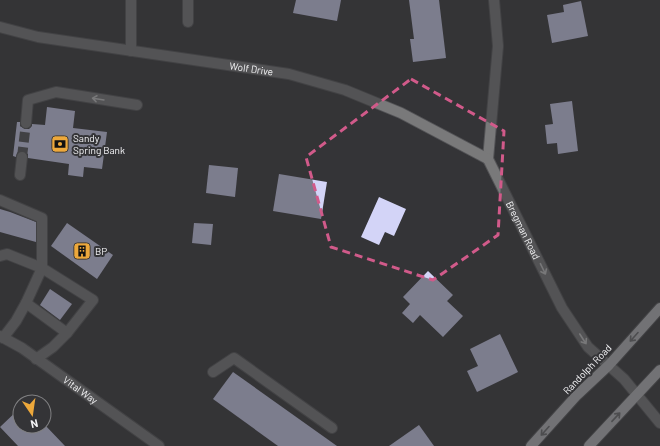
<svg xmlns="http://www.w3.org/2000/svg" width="660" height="446" viewBox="0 0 660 446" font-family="Barlow,sans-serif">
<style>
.building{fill:#d3d4f7}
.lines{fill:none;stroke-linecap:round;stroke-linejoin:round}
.minor-tunnel{stroke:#515154;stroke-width:10;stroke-dasharray:10 5;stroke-linecap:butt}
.minor-casing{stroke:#535356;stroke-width:12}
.major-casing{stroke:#535356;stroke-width:12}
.minor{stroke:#79797a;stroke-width:10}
.major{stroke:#bcbdc0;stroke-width:10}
.oneway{stroke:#c9c9cb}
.oneway2{stroke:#6a6b6e}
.marked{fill:none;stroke:#d15a8a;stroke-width:3;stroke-dasharray:8 5;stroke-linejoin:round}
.labels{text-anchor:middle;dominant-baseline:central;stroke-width:4;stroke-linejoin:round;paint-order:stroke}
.street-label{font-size:10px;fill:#f4f4f6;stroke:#343437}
.poi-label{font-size:10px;fill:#f4f4f6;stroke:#343437;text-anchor:start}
</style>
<rect width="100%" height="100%" fill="#343437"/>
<g class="building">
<polygon points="296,0 341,0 337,21 293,13"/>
<polygon points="409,0 439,0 446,58 413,62 410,39 414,39"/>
<polygon points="581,1 588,36 552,43 547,15 564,12 563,5"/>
<polygon points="572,101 578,151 558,154 557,143 547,144 545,125 553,124 550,104"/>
<polygon points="47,107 75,111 73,128 107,132 102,169 84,167 83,177 68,175 69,164 28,158 28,154 23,151 19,151 17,153 16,157 13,156 17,122 20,122 20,126 25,129 29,129 32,126 32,124 45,125"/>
<polygon points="209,165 238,168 235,197 206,193"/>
<polygon points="279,174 327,182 321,219 273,211"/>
<polygon points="379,197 406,209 394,236 385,232 379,245 361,237"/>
<polygon points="0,209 10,212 36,222 36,242 0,232"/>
<polygon points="67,223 113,255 97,279 51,246"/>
<polygon points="194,223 213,224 211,245 192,243"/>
<polygon points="428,271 453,295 447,301 463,316 443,337 420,315 413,323 402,313 410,304 403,297"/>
<polygon points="50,289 72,304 60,320 40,305"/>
<polygon points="500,334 518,372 477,392 467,371 478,366 470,349"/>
<polygon points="233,372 337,446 278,446 213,399"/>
<polygon points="20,408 20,426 44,426 44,424 65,446 18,446 0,427"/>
<polygon points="419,425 434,446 389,446"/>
</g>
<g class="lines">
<polyline class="minor-tunnel" points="22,157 26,123"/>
<defs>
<g id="minor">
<path id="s1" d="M494,0L498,46L488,159L562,308L588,347L624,379L660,423"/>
<polyline points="188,22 188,0"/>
<path id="s2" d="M0,27L38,37L289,74L345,90L401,113L488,159"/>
<polyline points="131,51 131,0"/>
<polyline points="26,123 28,100 56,92 137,105"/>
<polyline points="20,175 22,157"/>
<polyline points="0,200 42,218 42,268 93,300 67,333 53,347 36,359"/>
<polyline points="0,256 7,254 42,268 26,303 67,333"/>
<path id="s3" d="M0,336L22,348L159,446"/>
<polyline points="3,338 16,321 26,303"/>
<polyline points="213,372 234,358 332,428"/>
</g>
<g id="major">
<polyline points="531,446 577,395 609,365 660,308"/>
<polyline points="589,446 660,370"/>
</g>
</defs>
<use href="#minor" class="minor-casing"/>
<use href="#major" class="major-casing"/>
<use href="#minor" class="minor"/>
<use href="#major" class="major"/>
</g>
<defs><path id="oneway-shaft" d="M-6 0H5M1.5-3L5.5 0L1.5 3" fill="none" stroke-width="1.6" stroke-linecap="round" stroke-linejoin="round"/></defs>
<g class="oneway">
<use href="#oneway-shaft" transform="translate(98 99) rotate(-171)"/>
<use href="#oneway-shaft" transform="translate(543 269) rotate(64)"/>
<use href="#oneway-shaft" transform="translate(583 339) rotate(57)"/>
</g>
<g class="oneway2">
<use href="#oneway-shaft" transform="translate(634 337) rotate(132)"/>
<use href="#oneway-shaft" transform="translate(616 417) rotate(-47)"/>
<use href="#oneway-shaft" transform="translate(545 431) rotate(132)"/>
</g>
<path d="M0 0H660V446H0ZM411,79L504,131L498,235L433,280L331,247L306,157Z" fill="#343437" fill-opacity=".55" fill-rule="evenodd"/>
<path class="marked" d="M411,79L504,131L498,235L433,280L331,247L306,157Z"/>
<defs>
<symbol id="bank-square" viewBox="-11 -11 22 22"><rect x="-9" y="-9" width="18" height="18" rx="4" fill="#eda83b" stroke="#343437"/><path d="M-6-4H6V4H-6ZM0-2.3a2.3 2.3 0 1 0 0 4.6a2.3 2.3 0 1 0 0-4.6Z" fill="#111"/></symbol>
<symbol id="building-square" viewBox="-11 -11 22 22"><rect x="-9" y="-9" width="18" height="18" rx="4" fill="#eda83b" stroke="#343437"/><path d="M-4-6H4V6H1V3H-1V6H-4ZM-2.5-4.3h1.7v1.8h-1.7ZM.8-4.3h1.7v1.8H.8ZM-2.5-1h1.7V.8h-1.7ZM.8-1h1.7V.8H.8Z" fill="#111"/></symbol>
</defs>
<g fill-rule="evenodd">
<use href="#bank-square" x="50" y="134" width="20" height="20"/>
<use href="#building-square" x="72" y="241" width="20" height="20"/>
</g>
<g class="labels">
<g class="street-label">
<text stroke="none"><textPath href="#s2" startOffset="255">Wolf Drive</textPath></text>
<text stroke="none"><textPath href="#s1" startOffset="239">Bregman Road</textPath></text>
<text transform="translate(587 369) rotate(-46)">Randolph Road</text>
<text stroke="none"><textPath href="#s3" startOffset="97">Vital Way</textPath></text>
</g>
<g class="poi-label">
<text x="73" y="138">Sandy<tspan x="73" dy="12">Spring Bank</tspan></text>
<text x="95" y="251">BP</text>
</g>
</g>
<g transform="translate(32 414) rotate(167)"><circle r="19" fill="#343437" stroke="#818183"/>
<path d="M0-3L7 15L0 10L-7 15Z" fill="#eda83b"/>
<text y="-6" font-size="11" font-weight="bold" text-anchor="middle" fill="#f4f4f6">N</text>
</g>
</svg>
